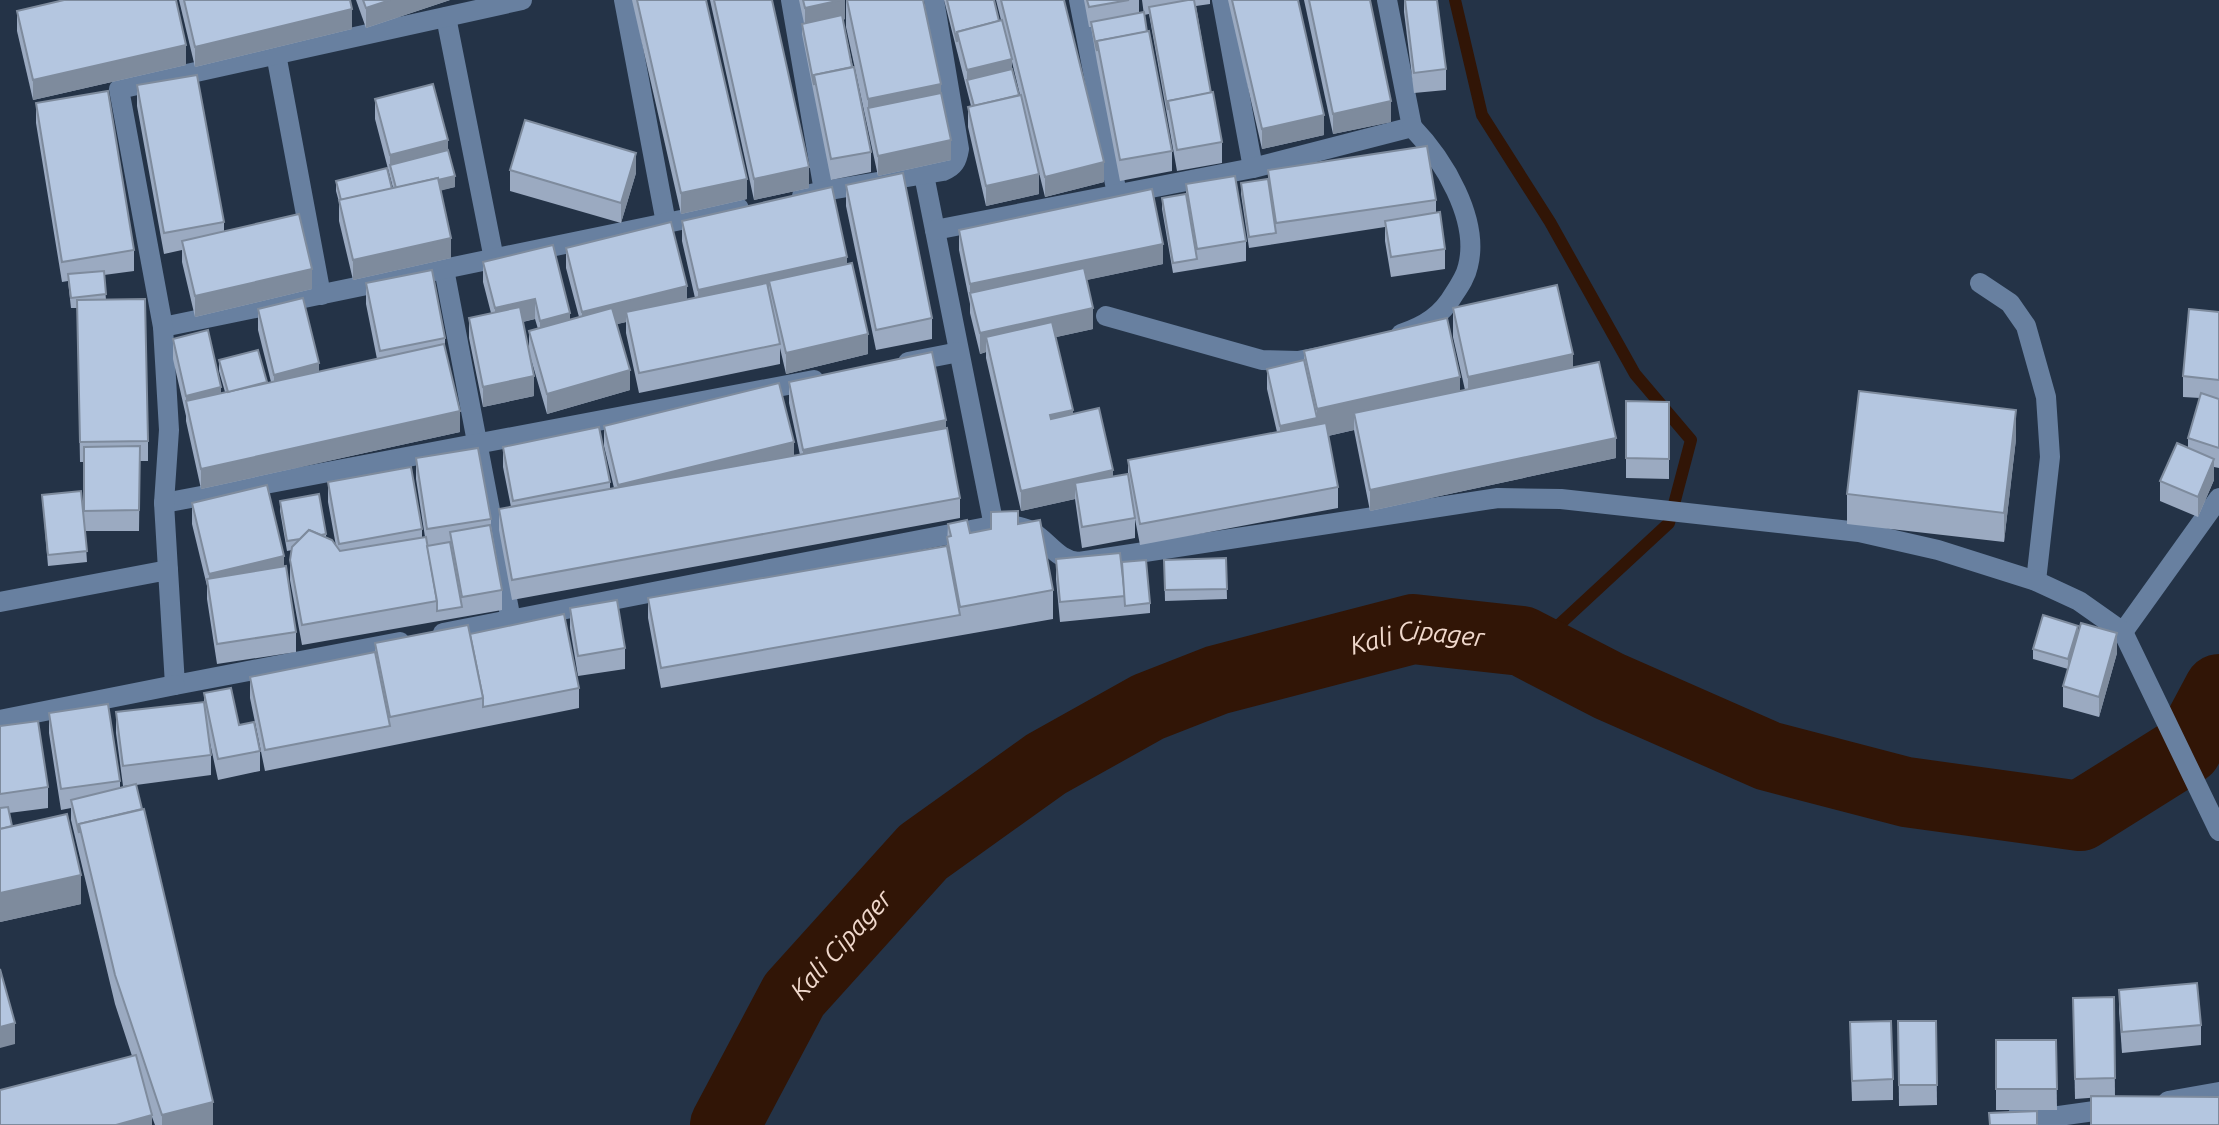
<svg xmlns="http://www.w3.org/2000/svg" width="2219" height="1125" viewBox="0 0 2219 1125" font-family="Ubuntu,sans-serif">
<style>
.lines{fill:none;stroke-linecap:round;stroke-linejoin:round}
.stream{stroke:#311506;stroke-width:12}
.river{stroke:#311506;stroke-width:70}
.minor{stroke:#6880a0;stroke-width:20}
.wall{fill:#9baac1;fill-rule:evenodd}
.shaded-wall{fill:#7e8b9d}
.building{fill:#b4c6e0;stroke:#7e8b9d;stroke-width:2}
.labels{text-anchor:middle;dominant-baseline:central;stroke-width:8;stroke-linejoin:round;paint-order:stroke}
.water-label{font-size:26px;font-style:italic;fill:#f0d8cc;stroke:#243347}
</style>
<rect width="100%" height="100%" fill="#243347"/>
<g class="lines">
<polyline class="stream" points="1455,0 1482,115 1550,222 1635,374 1691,440 1669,523 1534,648"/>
<path class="river" id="s1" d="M725,1125L794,995L923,852L1046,764L1148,707L1217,680L1413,629L1522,641L1609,686L1768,756L1906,792L2080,816L2187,749L2219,689"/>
<g class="minor">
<polyline points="624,0 666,223"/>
<polyline points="791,0 824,191 802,196"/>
<polyline points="1079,0 1117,194"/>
<polyline points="1222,0 1253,168"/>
<polyline points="446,17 494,259"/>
<polyline points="276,54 321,295"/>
<polyline points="924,175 994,526"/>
<path d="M824,191L943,171C954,167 957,161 959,149L934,0"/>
<polyline points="935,230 1253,168 1412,127 1387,0"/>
<polyline points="444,269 511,620"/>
<polyline points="1980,283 2010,303 2026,326 2046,397 2050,457 2036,581"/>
<polyline points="1106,316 1262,360 1298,361 1329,355"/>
<polyline points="163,327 739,208"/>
<path d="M1401,334C1425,326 1442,315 1454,294C1460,285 1466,276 1468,266C1480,219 1443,159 1412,127"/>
<polyline points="908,362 959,352"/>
<polyline points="164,503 814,380"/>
<polyline points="168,570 164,503 169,430 163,327 119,89 522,0"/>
<polyline points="0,602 168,570 175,685 400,642"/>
<polyline points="2123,632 2219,498"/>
<path d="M443,633L1002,524C1011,525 1020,526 1029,530C1047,539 1057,561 1079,562L1498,498L1561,499L1859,532L1938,550L2036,581L2079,601L2123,632L2219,831"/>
<polyline points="0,720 175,685"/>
<polyline points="2168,1101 2219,1092"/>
<polyline points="2018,1115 2059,1116 2116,1108"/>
</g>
</g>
<g class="wall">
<polygon points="179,0 350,0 352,29 195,67"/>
<polygon points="356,0 450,0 366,28"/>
<polygon points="632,0 706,0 747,199 681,214"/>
<polygon points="710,0 772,0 809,188 754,200"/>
<polygon points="799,0 845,0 845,19 843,20 871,152 871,172 831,180 802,34 802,24 804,23"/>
<polygon points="846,0 923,0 941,93 951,160 878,176 846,27"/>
<path d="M944,0H994L999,21L1001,20L996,0H1064L1104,182L1045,197L1031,140L1039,194L986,206L968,127V107L971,106ZM1012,62L1020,95H1019L1012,69Z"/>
<polygon points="1084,0 1139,0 1139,13 1172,151 1172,171 1120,181 1097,62 1091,27 1089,27"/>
<polygon points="1142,0 1210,0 1210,4 1196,6 1211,93 1222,142 1222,163 1177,171 1149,14 1144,15"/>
<polygon points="1228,0 1298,0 1324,135 1262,149"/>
<polygon points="1304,0 1370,0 1391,122 1333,134"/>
<polygon points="1404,0 1437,0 1446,69 1446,90 1414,93 1404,12"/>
<polygon points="17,11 186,65 33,100 17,31"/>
<polygon points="137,85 224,222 224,232 312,289 195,317 182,262 182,250 164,254 137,106"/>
<polygon points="375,99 448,150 455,187 441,190 451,258 353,280 339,221 339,202 336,191 336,181 393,188 375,119"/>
<polygon points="36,103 134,250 134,271 104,275 106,300 148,441 148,461 140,461 139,531 85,531 87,562 48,566 42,495 84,518 84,462 80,462 77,308 71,308 68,281 62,282 36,123"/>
<polygon points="510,170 636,173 621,223 510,191"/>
<polygon points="1268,170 1436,200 1436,213 1445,249 1445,269 1391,277 1385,241 1385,227 1249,248 1241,194 1241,183 1268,180"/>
<polygon points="1186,184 1246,241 1246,261 1173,273 1162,209 1162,198 1186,194"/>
<polygon points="846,185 932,318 932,339 876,350 846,206"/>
<path d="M682,221L847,264L868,354L786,374L780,348V364L639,393L626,333V322L617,324L630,390L547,414L531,359L534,396L483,407L469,338V318L491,313L483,282V262L570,320L579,317L566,268V248L687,300L695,298L682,241ZM535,319L538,329L529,331V349L523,322Z"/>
<polygon points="959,230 1163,264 1086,280 1093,329 1056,337 1073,414 1113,477 1128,475 1128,460 1277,432 1267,389 1267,369 1304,360 1304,351 1460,391 1465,390 1453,337 1453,308 1573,367 1616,458 1370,511 1354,430 1328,436 1338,487 1338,508 1140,545 1135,519 1135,538 1082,548 1075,499 1021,511 986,358 986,352 980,354 970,313 970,304 959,250"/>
<polygon points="366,283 445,338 445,350 460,432 201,489 186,421 186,416 173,359 173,339 221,393 225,392 219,371 219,360 267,383 271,382 258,330 258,309 319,372 377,359 366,304"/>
<polygon points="2219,312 2219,468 2214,467 2214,480 2198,517 2160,501 2160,481 2188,448 2188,438 2200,398 2183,397 2183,376"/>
<polygon points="789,382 946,428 960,498 960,518 512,600 499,530 499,509 511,507 503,467 503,447 610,482 610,489 614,488 604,446 604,426 794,456 800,455 789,403"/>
<polygon points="1626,401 1669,402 1669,479 1626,478"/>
<polygon points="2016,439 2004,542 1847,524 1847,494"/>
<polygon points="416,458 491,519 491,526 502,590 502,610 302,645 290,580 290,560 292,550 287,551 280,511 280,501 326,534 326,538 336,546 328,502 328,482 422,529 422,537 425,537 416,479"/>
<polygon points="192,503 284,567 296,632 296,652 217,664 207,599 207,586 192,524"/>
<polygon points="948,524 970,533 1018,524 1053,590 1053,619 661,688 648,618 648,598 947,546"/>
<polygon points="1226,558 1227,599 1165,601 1164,560"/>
<polygon points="1056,559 1122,562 1150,603 1150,613 1060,622 1056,579"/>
<polygon points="570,608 625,648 625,669 578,676 570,628"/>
<polygon points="470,634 579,688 579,708 265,771 250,698 250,677 375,652 375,643"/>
<polygon points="2078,634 2117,653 2099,717 2063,707 2063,686 2068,669 2033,659 2033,649"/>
<polygon points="204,693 239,725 260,751 260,771 218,780 207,729 211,755 211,775 136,785 213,1125 155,1125 152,1117 152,1125 132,1056 115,1004 71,820 71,808 61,810 49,733 49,713 120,781 120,788 133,785 123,786 116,733 116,712 204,703"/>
<polygon points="0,726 48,787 48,808 9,813 12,826 81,904 0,922"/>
<polygon points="2119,990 2201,1025 2201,1045 2122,1053 2119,1011"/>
<polygon points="2114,997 2115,1096 2075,1099 2073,998"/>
<polygon points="1898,1021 1936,1021 1937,1105 1899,1106"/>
<polygon points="1996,1040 2056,1040 2057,1110 1996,1110"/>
<polygon points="1850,1043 1893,1079 1893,1100 1852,1101"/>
</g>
<g class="shaded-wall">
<polygon points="390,0 450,0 366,28 366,8"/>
<polygon points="841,0 845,0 845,19 805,28 805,8"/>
<polygon points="352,9 352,29 195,67 195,47"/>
<polygon points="186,45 186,65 33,100 33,80"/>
<polygon points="1012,59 1012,80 967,80 967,70"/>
<polygon points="941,84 941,113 868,108 868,129 868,99"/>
<polygon points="1391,101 1391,122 1333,134 1333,114"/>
<polygon points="1324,115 1324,135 1262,149 1262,129"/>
<polygon points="448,140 448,160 390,165 390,155"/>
<polygon points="951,140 951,160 878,176 878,156"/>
<polygon points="636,153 636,173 621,223 621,203"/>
<polygon points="1104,162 1104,182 1045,197 1045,177"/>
<polygon points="809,167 809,188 754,200 754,179"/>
<polygon points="1039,174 1039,194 986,206 986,186"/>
<polygon points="455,176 455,187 397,202 397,191"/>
<polygon points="747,179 747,199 681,214 681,193"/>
<polygon points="451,238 451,258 353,280 353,260"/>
<polygon points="1163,244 1163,264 973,304 970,293 970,284"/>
<polygon points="847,257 847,277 769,281 769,294 698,310 698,290"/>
<polygon points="312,269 312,289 195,317 195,296"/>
<polygon points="687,286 687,307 626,312 626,322 582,333 582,312"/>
<polygon points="535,299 535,319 495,328 495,308"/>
<polygon points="1093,308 1093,329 989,352 986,337 986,352 980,354 980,333"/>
<polygon points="570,313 570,334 540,341 540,321"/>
<polygon points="868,334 868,354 786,374 786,353"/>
<polygon points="1573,354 1573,383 1468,406 1468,377"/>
<polygon points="319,363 319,383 274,395 274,375"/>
<polygon points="630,370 630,390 547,414 547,394"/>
<polygon points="534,376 534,396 483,407 483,387"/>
<polygon points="1460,377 1460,406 1354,413 1354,430 1280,447 1280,426 1317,418 1317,409"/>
<polygon points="221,387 221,408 186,401 186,416 186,396"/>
<polygon points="1073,410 1073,430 1050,435 1050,415"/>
<polygon points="2016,410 2016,439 2004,542 2004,513"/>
<polygon points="460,411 460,432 201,489 201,469"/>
<polygon points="946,420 946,440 803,471 803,450"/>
<polygon points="1616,438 1616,458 1370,511 1370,490"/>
<polygon points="794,442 794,463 618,505 618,485"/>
<polygon points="2214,459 2214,480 2198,517 2198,497"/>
<polygon points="1113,470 1113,491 1075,483 1075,499 1021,511 1021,491"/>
<polygon points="284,556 284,576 209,594 209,574"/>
<polygon points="2078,626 2078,636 2068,669 2068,659"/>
<polygon points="2117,633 2117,653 2099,717 2099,697"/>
<polygon points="81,875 81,904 0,922 0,893"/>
<polygon points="15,1023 15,1044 0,1048 0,1027"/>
<polygon points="213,1102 213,1125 162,1125 162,1115"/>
<polygon points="152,1115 152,1125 116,1125"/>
</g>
<g class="building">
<polygon points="64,0 176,0 186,45 33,80 17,11"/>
<polygon points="184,0 350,0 352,9 195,47"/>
<polygon points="363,0 390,0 366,8"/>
<polygon points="637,0 706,0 747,179 681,193"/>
<polygon points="714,0 772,0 809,167 754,179"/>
<polygon points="803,0 841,0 805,8"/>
<polygon points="847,0 923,0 941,84 868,99"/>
<polygon points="947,0 994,0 999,21 957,32 957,42"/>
<polygon points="1001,0 1064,0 1104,162 1045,177"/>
<polygon points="1087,0 1129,0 1089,7"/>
<polygon points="1188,0 1194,0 1211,93 1168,101 1168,110 1149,7"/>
<polygon points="1232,0 1298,0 1324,115 1262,129"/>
<polygon points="1309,0 1370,0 1391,101 1333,114"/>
<polygon points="1405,0 1437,0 1446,69 1414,73"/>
<polygon points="1144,12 1147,32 1097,41 1097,51 1091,22"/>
<polygon points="842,15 852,67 814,75 814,85 802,24"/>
<polygon points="1002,20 1012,59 967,70 957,32"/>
<polygon points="1149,31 1172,151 1120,160 1097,41"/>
<polygon points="854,67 871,152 831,159 814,75"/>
<polygon points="1012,69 1019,95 974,106 967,80"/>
<polygon points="197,75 224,222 164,233 137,85"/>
<polygon points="433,84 448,140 390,155 375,99"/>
<polygon points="108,91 134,250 62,262 36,103"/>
<polygon points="1213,92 1222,142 1177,150 1168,101"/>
<polygon points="941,93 951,140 878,156 868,108"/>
<polygon points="1021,95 1039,174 986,186 968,107"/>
<polygon points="525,120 636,153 621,203 510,170"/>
<polygon points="1427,146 1436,200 1276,223 1268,170"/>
<polygon points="448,150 455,176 438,180 438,178 396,188 390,165"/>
<polygon points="387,168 392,189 341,200 336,181"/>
<polygon points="903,173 932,318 876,330 846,185"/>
<polygon points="1235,176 1246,241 1197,249 1186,184"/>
<polygon points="438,178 451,238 353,260 339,200"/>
<polygon points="1268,179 1276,233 1249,237 1241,183"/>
<polygon points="832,187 847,257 698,290 682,221"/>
<polygon points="1152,189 1163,244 970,284 959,230"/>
<polygon points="1186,194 1197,259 1173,263 1162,198"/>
<polygon points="1440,212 1445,249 1391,257 1385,221"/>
<polygon points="299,214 312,269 195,296 182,241"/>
<polygon points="671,222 687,286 582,312 566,248"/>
<polygon points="553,245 570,313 540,321 535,299 495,308 483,262"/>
<polygon points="852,263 868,334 786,353 769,281"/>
<polygon points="1084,268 1093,308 980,333 970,293"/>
<polygon points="432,270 445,338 380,351 366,283"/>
<polygon points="104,271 106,294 71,298 68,274"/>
<polygon points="767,283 780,344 639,373 626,312"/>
<polygon points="1557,285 1573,354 1468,377 1453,308"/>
<polygon points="303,298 319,363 274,375 258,309"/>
<polygon points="145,299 148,441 80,442 77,300"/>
<polygon points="520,307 534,376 483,387 469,318"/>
<polygon points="612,308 630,370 547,394 529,331"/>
<polygon points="2189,309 2219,312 2219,380 2183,376"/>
<polygon points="1447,318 1460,377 1317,409 1304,351"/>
<polygon points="1052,322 1073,410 1050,415 1051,419 1099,408 1113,470 1021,491 986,337"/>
<polygon points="208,330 221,387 186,396 173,339"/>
<polygon points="444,344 460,411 201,469 186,401"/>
<polygon points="258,350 267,382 228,392 219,360"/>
<polygon points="932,352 946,420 803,450 789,382"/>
<polygon points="1304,360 1317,418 1280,426 1267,369"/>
<polygon points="1599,362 1616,438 1370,490 1354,413"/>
<polygon points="779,383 794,442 618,485 604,426"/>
<polygon points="1859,391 2016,410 2004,513 1847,494"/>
<polygon points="2201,393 2219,399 2219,448 2188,438"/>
<polygon points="1626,401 1669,402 1669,459 1626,458"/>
<polygon points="1326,423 1338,487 1140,524 1128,460"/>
<polygon points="599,427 610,482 513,501 503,447"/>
<polygon points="947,428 960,498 512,580 499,509"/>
<polygon points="2177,443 2214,459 2198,497 2160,481"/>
<polygon points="140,446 139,510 84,511 84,447"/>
<polygon points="478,448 491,519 427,529 416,458"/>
<polygon points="411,467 422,529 339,544 328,482"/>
<polygon points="1128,474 1135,518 1082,527 1075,483"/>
<polygon points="267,485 284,556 209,574 192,503"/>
<polygon points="81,491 87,551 48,555 42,495"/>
<polygon points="319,494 326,534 321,535 309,530 300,539 287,541 280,501"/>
<polygon points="1018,511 1018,524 1040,520 1053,590 960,607 947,537 951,536 948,524 967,520 970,533 991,529 991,512"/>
<polygon points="490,525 502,590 462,597 450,532"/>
<polygon points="309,530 332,540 340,551 426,537 437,601 302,625 290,560 292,547"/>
<polygon points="450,542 462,607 437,611 437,601 427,546"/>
<polygon points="947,546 960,615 661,668 648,598"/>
<polygon points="1120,553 1125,596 1060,602 1056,559"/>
<polygon points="1226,558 1227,589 1165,590 1164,560"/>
<polygon points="1146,560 1150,603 1125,606 1122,562"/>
<polygon points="286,566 296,632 217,644 207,579"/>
<polygon points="617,600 625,648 578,656 570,608"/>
<polygon points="564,614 579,688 483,707 483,698 470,634"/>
<polygon points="2043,615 2078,626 2068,659 2033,649"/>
<polygon points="2081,623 2117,633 2099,697 2063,686"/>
<polygon points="468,625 483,698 390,717 375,643"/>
<polygon points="375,652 390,726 265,750 250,677"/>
<polygon points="231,688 239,725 254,722 260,751 218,759 204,693"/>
<polygon points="204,702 211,755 123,766 116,712"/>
<polygon points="108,704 120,781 61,789 49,713"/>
<polygon points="38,721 48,787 0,794 0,726"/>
<polygon points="136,784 142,809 79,824 79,833 71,800"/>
<polygon points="8,807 12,826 0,829 0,808"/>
<polygon points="144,809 213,1102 162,1115 115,975 79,824"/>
<polygon points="67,814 81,875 0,893 0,829"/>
<polygon points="0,969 15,1023 0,1027"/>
<polygon points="2197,983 2201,1025 2122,1032 2119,990"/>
<polygon points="2114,997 2115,1078 2075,1079 2073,998"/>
<polygon points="1891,1021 1893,1079 1852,1081 1850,1022"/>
<polygon points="1898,1021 1936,1021 1937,1085 1899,1085"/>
<polygon points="1996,1040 2056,1040 2057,1089 1996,1089"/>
<polygon points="136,1055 152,1115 116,1125 0,1125 0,1090"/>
<polygon points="2091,1096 2219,1097 2219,1125 2091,1125"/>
<polygon points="2037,1111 2037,1125 1990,1125 1989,1113"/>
</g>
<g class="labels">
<g class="water-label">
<text stroke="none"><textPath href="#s1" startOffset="888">Kali Cipager</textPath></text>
<text stroke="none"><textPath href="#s1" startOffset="216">Kali Cipager</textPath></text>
</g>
</g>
</svg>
